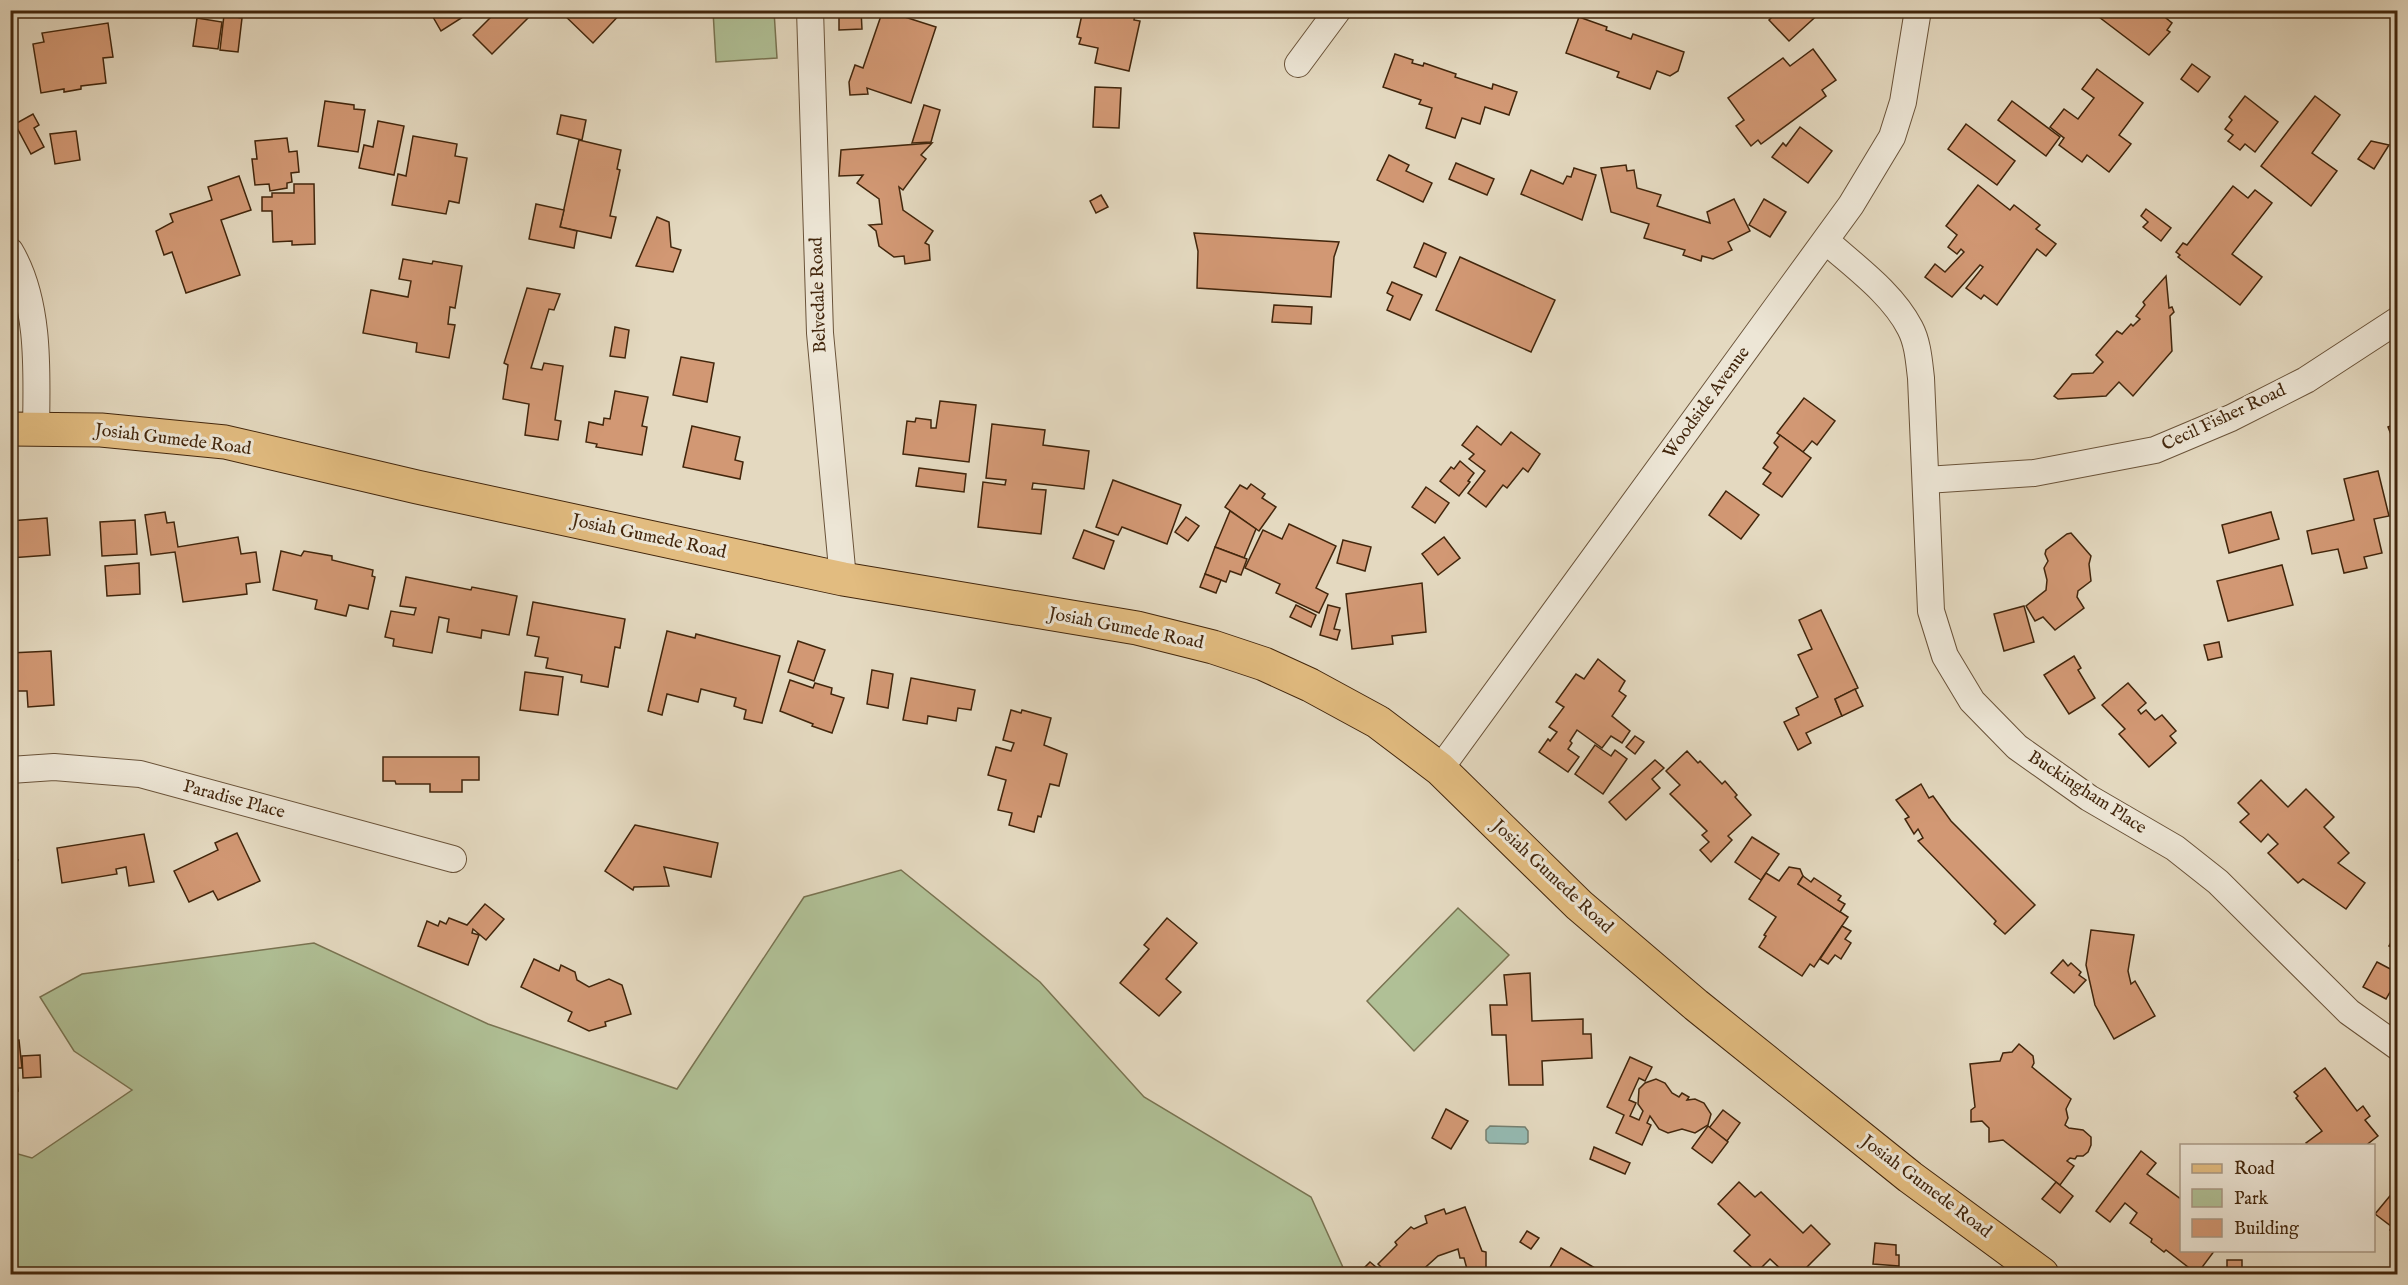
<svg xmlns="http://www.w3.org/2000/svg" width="2408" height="1285" viewBox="0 0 2408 1285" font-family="'IM FELL English',serif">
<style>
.green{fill:#b0c096;stroke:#797351;stroke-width:1.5}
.water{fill:#95bab2;stroke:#747f70;stroke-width:1.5}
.building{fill:#d29874;stroke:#42260c;stroke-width:1.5}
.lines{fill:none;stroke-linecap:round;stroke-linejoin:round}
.minor-casing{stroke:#6a5339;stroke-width:28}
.major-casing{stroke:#42260c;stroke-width:35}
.minor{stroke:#ede6d6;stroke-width:26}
.major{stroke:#e2bc80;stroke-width:33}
.labels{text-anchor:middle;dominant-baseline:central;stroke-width:6;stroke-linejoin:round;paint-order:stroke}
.street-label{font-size:18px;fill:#42260c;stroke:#ede6d6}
</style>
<rect width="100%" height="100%" fill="#e4d9c0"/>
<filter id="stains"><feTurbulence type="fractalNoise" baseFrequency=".00333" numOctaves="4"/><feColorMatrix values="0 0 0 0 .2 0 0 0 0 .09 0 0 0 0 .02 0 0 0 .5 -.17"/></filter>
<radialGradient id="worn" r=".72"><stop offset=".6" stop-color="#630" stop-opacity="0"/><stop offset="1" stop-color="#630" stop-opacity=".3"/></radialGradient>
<g class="green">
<polygon points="713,11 774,11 777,58 716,62"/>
<polygon points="901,870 1040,982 1144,1097 1311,1197 1346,1274 11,1274 11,1152 32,1158 132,1090 74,1051 40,997 82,974 314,943 488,1024 677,1089 804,897"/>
<polygon points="1458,908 1509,955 1414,1051 1367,1001"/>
</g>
<polygon class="water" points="1490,1126 1525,1127 1528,1131 1528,1142 1525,1144 1489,1143 1486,1140 1486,1130"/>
<g class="building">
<polygon points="165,10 271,10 271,12 165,15"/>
<polygon points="429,10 474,10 441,31"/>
<polygon points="498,10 536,10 492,54 473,35"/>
<polygon points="624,10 593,43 560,11 560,10"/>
<polygon points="839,10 861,10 862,29 839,30"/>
<polygon points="883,10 936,27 911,103 867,88 868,94 850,95 849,82 855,65 863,68"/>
<polygon points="1083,10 1136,10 1134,20 1140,21 1129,71 1095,63 1098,48 1079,44 1081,38 1077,37"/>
<polygon points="1779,10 1823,10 1789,41 1769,20"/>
<polygon points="2078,10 2156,10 2172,23 2167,30 2170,32 2149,55 2091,11 2086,17"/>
<polygon points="224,15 242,18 238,52 220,50"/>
<polygon points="1579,17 1607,27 1606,30 1631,39 1633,34 1684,52 1678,71 1670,76 1657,71 1650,89 1617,77 1619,72 1566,53"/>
<polygon points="197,18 222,22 218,49 193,46"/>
<polygon points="108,23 113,57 103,58 106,83 81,86 81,89 64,92 64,89 41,93 33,44 44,42 42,33"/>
<polygon points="1813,49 1836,80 1822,90 1826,96 1761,144 1758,140 1751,146 1736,126 1744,120 1728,98 1783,58 1790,66"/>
<polygon points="1395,54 1413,60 1412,63 1423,66 1424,63 1456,74 1455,77 1492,89 1493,84 1517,92 1509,115 1485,107 1480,124 1462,118 1455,138 1426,128 1432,108 1419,104 1421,100 1383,87"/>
<polygon points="2192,64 2210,77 2198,92 2181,79"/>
<polygon points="2097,69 2143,103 2119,135 2131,144 2109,172 2087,155 2082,162 2059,145 2064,138 2050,127 2064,109 2078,119 2094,98 2082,89"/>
<polygon points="1095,87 1121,88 1119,128 1093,127"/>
<polygon points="2245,96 2278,122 2255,152 2245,144 2240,150 2228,141 2233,135 2225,129 2232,120 2229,117"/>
<polygon points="2315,96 2340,115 2312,153 2337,171 2311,206 2261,166"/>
<polygon points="325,101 354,105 354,109 365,110 358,152 318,146"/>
<polygon points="2012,101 2060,137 2046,156 1998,120"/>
<polygon points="924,105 940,110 931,142 912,143"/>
<polygon points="33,114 39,125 34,128 44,147 31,154 15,124"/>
<polygon points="561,115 586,120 582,140 557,134"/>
<polygon points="378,121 404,126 394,175 359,168 364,145 373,147"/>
<polygon points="1966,124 2015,161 1997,185 1948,149"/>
<polygon points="1800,127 1832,151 1808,183 1772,157 1783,143 1786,146"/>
<polygon points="76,131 80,160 55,164 50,134"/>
<polygon points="413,136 457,144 455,156 467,158 459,203 449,201 446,214 392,205 398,174 406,176"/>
<polygon points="287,138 289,152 297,151 299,172 291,173 292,182 287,183 287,188 270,191 269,184 255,185 252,159 257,159 255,141"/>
<polygon points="579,140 621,150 617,169 620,170 610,216 616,217 611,238 560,227"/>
<polygon points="2371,141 2389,145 2374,169 2358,159"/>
<polygon points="932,143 921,155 926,159 903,190 899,187 903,210 933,231 925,243 929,245 930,260 905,264 904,256 894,257 879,246 876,231 869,225 882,224 879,199 857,183 863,175 839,176 841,150"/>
<polygon points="1389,155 1409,165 1406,171 1432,183 1423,202 1377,180"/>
<polygon points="1456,163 1494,179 1487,195 1449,179"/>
<polygon points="1626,165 1627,171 1634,170 1637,188 1661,195 1657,206 1710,223 1707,212 1734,199 1750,231 1728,242 1732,250 1713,259 1702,256 1701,261 1683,255 1685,250 1644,238 1649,224 1611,212 1601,168"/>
<polygon points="1574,168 1596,175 1582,220 1521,194 1531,170 1563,184 1567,176 1571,177"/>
<polygon points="239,176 251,210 221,220 240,275 186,293 172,252 164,255 156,231 173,222 170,214 212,200 208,187"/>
<polygon points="294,184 314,184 315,244 292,245 292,241 273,242 272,211 262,211 262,197 272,197 272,193 294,193"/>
<polygon points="1978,185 2010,210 2014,205 2040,225 2036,229 2056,244 2046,256 2037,249 1997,305 1984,295 1981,299 1966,288 1983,267 1980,265 1952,297 1925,277 1935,264 1945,272 1964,252 1961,249 1957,254 1948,247 1957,235 1946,226"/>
<polygon points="2233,186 2248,198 2255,190 2272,203 2232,254 2262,277 2240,305 2178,257 2180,255 2176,252 2183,243 2187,245"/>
<polygon points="1101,195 1108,207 1096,213 1090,201"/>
<polygon points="1764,199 1786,212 1770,237 1749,225"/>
<polygon points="536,204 564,210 560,227 577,231 574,248 529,239"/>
<polygon points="2146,209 2171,228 2161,241 2143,227 2148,222 2141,216"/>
<polygon points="657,217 669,222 671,247 681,250 673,272 636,266"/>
<polygon points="1194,233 1339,242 1334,257 1331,297 1197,288 1198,251"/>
<polygon points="1424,243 1446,253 1436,277 1414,267"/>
<polygon points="1460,257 1555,300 1531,352 1436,310"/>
<polygon points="403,259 432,264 433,261 462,266 455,308 450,307 448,324 455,325 449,358 416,352 417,343 363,333 371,290 408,297 411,281 399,279"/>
<polygon points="2166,276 2169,308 2172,307 2174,312 2170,316 2172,351 2133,396 2119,382 2106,396 2058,399 2054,396 2072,374 2093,373 2103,362 2096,355 2117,331 2122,334 2131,324 2133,326 2140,319 2136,316 2145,305 2143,302"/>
<polygon points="1392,282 1422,295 1410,320 1387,310 1393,296 1387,293"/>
<polygon points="527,288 560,294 554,310 549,309 531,368 542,370 544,363 563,366 555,420 561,421 558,440 525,435 529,404 503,399 508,365 504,363"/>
<polygon points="1274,305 1312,307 1311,324 1272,322"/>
<polygon points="615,327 629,330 625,358 610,356"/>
<polygon points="681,357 714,363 707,402 673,395"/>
<polygon points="615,391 648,397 642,426 647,427 642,455 596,447 597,444 586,442 589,422 603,425 604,418 610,419"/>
<polygon points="1804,398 1835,421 1817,445 1812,441 1803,452 1777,433"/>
<polygon points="940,401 976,405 969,462 903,454 907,421 915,422 916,418 931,420 931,428 936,428"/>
<polygon points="2398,423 2398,452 2388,427"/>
<polygon points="992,424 1045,430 1043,445 1089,451 1084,489 1033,483 1032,489 1046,490 1041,534 978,527 983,482 1005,485 1006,480 986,478"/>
<polygon points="692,426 740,437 735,460 743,462 740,479 683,467"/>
<polygon points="1477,426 1501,445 1511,432 1540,454 1528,472 1523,468 1507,488 1503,485 1486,507 1468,493 1485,471 1469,459 1474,454 1462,445"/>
<polygon points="1780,435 1811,458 1782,497 1763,484 1771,473 1763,468 1778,447 1774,443"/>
<polygon points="1460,461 1474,473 1468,481 1470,482 1459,496 1440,481 1451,467 1454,469"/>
<polygon points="919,468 966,474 964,492 916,486"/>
<polygon points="2378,471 2389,516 2374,519 2382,553 2364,557 2367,568 2344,573 2338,549 2312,554 2307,531 2354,520 2344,479"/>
<polygon points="1113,480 1181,505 1167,544 1122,527 1118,535 1096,527"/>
<polygon points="1251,484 1265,494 1262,498 1276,507 1259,531 1225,507 1240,485 1247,489"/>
<polygon points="1426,487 1449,503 1435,523 1412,507"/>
<polygon points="1726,491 1759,515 1741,539 1709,515"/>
<polygon points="1230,511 1256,529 1244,558 1215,547"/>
<polygon points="165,512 167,523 174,522 178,547 238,537 241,554 256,552 260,582 246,584 247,594 183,602 175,552 151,555 145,515"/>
<polygon points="2271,512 2279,539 2229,553 2222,525"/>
<polygon points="1186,517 1199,526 1188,541 1175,532"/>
<polygon points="47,518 50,555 10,558 10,521"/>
<polygon points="135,520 137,554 102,556 100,522"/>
<polygon points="1289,524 1336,546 1316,588 1328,594 1319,613 1276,593 1280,584 1245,568 1263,530 1282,539"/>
<polygon points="1084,530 1114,541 1104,569 1073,558"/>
<polygon points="2071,533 2091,556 2089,564 2091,581 2078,591 2077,597 2084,608 2055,630 2043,617 2035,621 2026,606 2046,590 2047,580 2044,568 2048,561 2045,554 2046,550 2067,534"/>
<polygon points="1444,537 1460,558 1438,575 1422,554"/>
<polygon points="1343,540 1371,547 1365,571 1337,563"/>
<polygon points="1215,547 1247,559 1241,575 1230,571 1226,582 1205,574"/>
<polygon points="281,551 301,556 304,551 332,556 332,560 373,570 372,576 375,577 368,609 349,605 346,616 315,609 317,600 273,590"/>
<polygon points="139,563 140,594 107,596 105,566"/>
<polygon points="2282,565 2293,605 2228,621 2217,581"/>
<polygon points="1205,574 1221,580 1216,593 1200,587"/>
<polygon points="406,577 471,590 472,587 517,596 509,635 482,630 481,638 447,632 449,619 439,617 432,653 393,646 394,639 385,637 391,611 414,615 416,608 400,606"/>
<polygon points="1422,583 1426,632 1392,636 1393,644 1352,649 1346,594"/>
<polygon points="533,602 625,619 620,648 615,647 608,687 581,682 582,675 546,668 548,658 535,656 539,637 527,635"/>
<polygon points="1296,605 1316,615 1311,627 1290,617"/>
<polygon points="1328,605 1340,608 1334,629 1340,630 1337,640 1320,635"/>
<polygon points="2024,606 2034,642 2004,651 1994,614"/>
<polygon points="1821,610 1858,688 1835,699 1842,716 1806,733 1811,743 1798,750 1784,722 1799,715 1796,708 1818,697 1798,655 1812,649 1799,620"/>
<polygon points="667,631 695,638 696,634 780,656 762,723 744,719 746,710 734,706 736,698 701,689 698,702 667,694 662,715 648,711"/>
<polygon points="798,641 825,650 814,681 788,672"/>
<polygon points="2219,642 2222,657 2208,660 2204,645"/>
<polygon points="51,651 54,705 28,707 27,691 10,691 10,653"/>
<polygon points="2074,656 2081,668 2078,670 2095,698 2069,714 2044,675"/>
<polygon points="1598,659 1625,681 1619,691 1626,696 1612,716 1630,731 1622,743 1611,736 1602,748 1577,730 1570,741 1572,743 1568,749 1579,757 1568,772 1539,752 1548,739 1550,741 1557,732 1549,727 1564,707 1556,702 1576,674 1584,679"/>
<polygon points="872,670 893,674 888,708 867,704"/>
<polygon points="525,672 563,677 558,715 520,710"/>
<polygon points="911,678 975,690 971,710 958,708 956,721 928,716 927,724 903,720"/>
<polygon points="790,680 813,688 815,683 832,688 831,694 844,698 832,733 812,726 813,724 780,711"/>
<polygon points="2128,683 2146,703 2138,710 2141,714 2146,710 2155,720 2162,715 2176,731 2170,736 2176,743 2149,767 2119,734 2125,729 2102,705"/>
<polygon points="1855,689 1863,706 1842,716 1835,699"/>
<polygon points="1011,710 1021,713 1022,710 1051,718 1044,745 1067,754 1059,786 1050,784 1041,817 1038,816 1034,832 1009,825 1012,813 998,810 1006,780 988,775 996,747 1011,751 1014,743 1003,740"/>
<polygon points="1635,736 1644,742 1635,754 1626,747"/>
<polygon points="1595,745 1611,756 1615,750 1627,759 1603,794 1575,774"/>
<polygon points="1687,751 1698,763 1700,761 1722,784 1725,781 1737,795 1735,797 1751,815 1728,836 1732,840 1711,862 1700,850 1709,842 1702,835 1707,831 1670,794 1680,785 1666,771"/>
<polygon points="383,757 479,757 479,780 462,780 462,792 430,792 430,784 396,784 395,781 383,781"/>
<polygon points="1655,760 1664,768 1652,779 1660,788 1626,820 1609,802"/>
<polygon points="2261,780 2288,807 2306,789 2334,817 2324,827 2349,853 2338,863 2365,883 2346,909 2303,879 2298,883 2268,853 2278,844 2268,834 2261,842 2240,822 2249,814 2238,803"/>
<polygon points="1921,784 1929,798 1933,796 1951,821 2035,905 2005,934 1994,924 1996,921 1918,841 1923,838 1918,829 1914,834 1905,819 1909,817 1896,800"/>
<polygon points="635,825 718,843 711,877 664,867 669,886 634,887 633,890 605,871"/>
<polygon points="237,833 260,881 218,900 213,891 189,902 174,871 218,850 215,843"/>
<polygon points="144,834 154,882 129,886 126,867 116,869 117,874 62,883 57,848"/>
<polygon points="1752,837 1779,854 1761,880 1735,862"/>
<polygon points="10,857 18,860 10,877"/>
<polygon points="1789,867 1800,869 1803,876 1798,884 1848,917 1814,967 1810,964 1802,976 1759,947 1766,936 1764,935 1776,917 1749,899 1766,873 1779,881"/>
<polygon points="1803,876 1811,882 1814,878 1841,896 1838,900 1845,904 1840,912 1798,884"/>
<polygon points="485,904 504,919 486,940 473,929 472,933 479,935 468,965 418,946 427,921 438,926 440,921 446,924 449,918 467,925"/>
<polygon points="1167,918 1197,943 1166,979 1181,992 1159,1016 1120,983 1149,949 1144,945"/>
<polygon points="1842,926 1851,931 1845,939 1851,943 1841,959 1835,955 1828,964 1820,959"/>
<polygon points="2091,930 2134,935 2128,971 2131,984 2135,981 2155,1016 2114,1039 2095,1005 2086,965"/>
<polygon points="2398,930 2398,951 2389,946"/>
<polygon points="534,959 559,971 561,965 575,972 577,980 589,987 609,979 622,985 631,1014 605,1022 606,1026 589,1031 568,1021 572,1012 521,987"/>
<polygon points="2063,960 2068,966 2071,963 2081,972 2079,975 2086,980 2074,993 2051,973"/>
<polygon points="2377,962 2398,973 2398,978 2386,999 2363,987"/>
<polygon points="1530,973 1532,1021 1583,1019 1583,1034 1591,1034 1592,1058 1542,1061 1543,1085 1509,1085 1506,1035 1492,1035 1490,1005 1507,1005 1504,975"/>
<polygon points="19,1040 22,1068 16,1068 18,1091 10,1092 10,1041"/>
<polygon points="2019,1044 2033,1056 2034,1063 2032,1067 2071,1099 2066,1109 2068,1118 2065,1125 2069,1128 2083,1130 2091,1137 2091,1145 2088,1152 2083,1156 2077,1156 2075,1159 2070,1158 2067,1161 2074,1166 2060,1185 2003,1140 1989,1142 1989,1128 1982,1121 1971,1122 1971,1110 1975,1107 1970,1064 2000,1061 2003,1053 2012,1052"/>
<polygon points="40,1055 41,1077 23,1078 22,1056"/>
<polygon points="1630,1057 1652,1067 1645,1081 1639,1078 1629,1100 1636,1103 1630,1116 1639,1120 1643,1111 1638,1104 1639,1089 1645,1083 1656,1079 1665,1083 1672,1093 1679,1097 1682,1093 1689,1097 1687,1100 1695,1099 1704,1103 1711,1114 1708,1125 1695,1133 1682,1129 1668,1133 1659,1129 1650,1116 1647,1123 1651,1125 1642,1145 1616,1133 1624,1115 1607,1107"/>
<polygon points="2325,1068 2357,1111 2363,1106 2370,1116 2365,1120 2378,1136 2365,1146 2308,1146 2306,1143 2322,1131 2296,1098 2298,1096 2294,1092"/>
<polygon points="1446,1109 1468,1121 1451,1149 1432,1138"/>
<polygon points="1723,1110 1740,1123 1727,1141 1709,1128"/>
<polygon points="1708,1126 1728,1142 1712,1163 1692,1148"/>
<polygon points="1594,1147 1630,1163 1625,1174 1590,1159"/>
<polygon points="2141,1151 2156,1163 2147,1174 2182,1200 2182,1250 2215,1250 2197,1274 2166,1250 2164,1252 2151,1242 2152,1239 2130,1223 2137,1213 2125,1203 2110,1222 2096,1211"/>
<polygon points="1739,1182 1755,1197 1761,1192 1803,1233 1811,1225 1830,1244 1800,1274 1786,1274 1770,1259 1757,1272 1734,1251 1750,1235 1718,1204"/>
<polygon points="2056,1182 2073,1196 2060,1213 2042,1199"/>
<polygon points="2394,1191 2398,1194 2398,1235 2390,1230 2392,1227 2375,1214"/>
<polygon points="1465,1207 1482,1251 1486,1252 1486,1267 1476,1274 1467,1269 1464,1258 1460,1258 1458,1249 1438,1256 1418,1274 1388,1274 1378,1264 1397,1245 1395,1242 1411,1227 1414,1229 1427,1223 1425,1216 1444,1209 1446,1214"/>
<polygon points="1527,1231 1539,1238 1531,1249 1520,1242"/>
<polygon points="1875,1243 1896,1245 1896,1255 1899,1255 1899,1266 1873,1264"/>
<polygon points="1561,1248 1595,1268 1592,1274 1560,1274 1549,1269"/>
<polygon points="2227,1260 2242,1260 2242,1274 2214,1274 2214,1272 2227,1272"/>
<polygon points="1370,1262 1382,1272 1380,1274 1358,1274"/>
</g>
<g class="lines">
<defs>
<g id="minor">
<polyline points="810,10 820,333 843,579"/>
<polyline points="1298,64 1338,10"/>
<path d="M1826,241C1855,267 1892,293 1910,328C1918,343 1919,362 1921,378L1931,611L1945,656L1972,701L2017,747L2089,798L2175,848L2218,882L2349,1012L2398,1047"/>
<path d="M10,251C40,301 37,372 36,428"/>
<polyline points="1926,480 2034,473 2155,450 2231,418 2306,380 2398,320"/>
<polyline points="1440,769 1851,205 1892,137 1903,102 1918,10"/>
<polyline points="10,770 54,767 140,774 453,859"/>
</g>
<polyline id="major" points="10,429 101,430 225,442 417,487 843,579 1137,628 1213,647 1264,664 1310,685 1378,722 1440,769 1579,905 1696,1005 1910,1177 2042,1274"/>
</defs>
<use href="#minor" class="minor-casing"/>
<use href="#major" class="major-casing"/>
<use href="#minor" class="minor"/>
<use href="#major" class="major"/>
</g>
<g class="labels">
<g class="street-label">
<text transform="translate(819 295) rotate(-92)">Belvedale Road</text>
<text transform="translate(1707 403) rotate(-54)">Woodside Avenue</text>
<text transform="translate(2224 418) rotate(-25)">Cecil Fisher Road</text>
<text transform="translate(173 440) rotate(7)">Josiah Gumede Road</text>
<text transform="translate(649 537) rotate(12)">Josiah Gumede Road</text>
<text transform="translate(1126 629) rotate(11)">Josiah Gumede Road</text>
<text transform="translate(2087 793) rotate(33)">Buckingham Place</text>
<text transform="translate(234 800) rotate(15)">Paradise Place</text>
<text transform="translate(1552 877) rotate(43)">Josiah Gumede Road</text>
<text transform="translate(1926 1187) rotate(37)">Josiah Gumede Road</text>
</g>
</g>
<rect width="2408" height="1285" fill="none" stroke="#e4d9c0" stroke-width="36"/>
<rect x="12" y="12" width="2384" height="1261" fill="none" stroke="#42260c" stroke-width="3"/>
<rect x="18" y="18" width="2372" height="1249" fill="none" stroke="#42260c" stroke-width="1.5"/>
<rect x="2180" y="1144" width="195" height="108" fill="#ede6d6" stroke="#a99985" stroke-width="1.5"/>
<rect x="2192" y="1164" width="30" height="9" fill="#e2bc80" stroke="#a99985" stroke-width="1.5"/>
<text x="2234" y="1174" font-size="18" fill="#42260c">Road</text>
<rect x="2192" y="1189" width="30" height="18" fill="#b0c096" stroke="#a99985" stroke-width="1.5"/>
<text x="2234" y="1204" font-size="18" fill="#42260c">Park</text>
<rect x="2192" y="1219" width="30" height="18" fill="#d29874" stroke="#a99985" stroke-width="1.5"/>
<text x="2234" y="1234" font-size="18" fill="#42260c">Building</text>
<rect width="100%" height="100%" filter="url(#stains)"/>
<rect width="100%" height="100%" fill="url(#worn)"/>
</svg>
